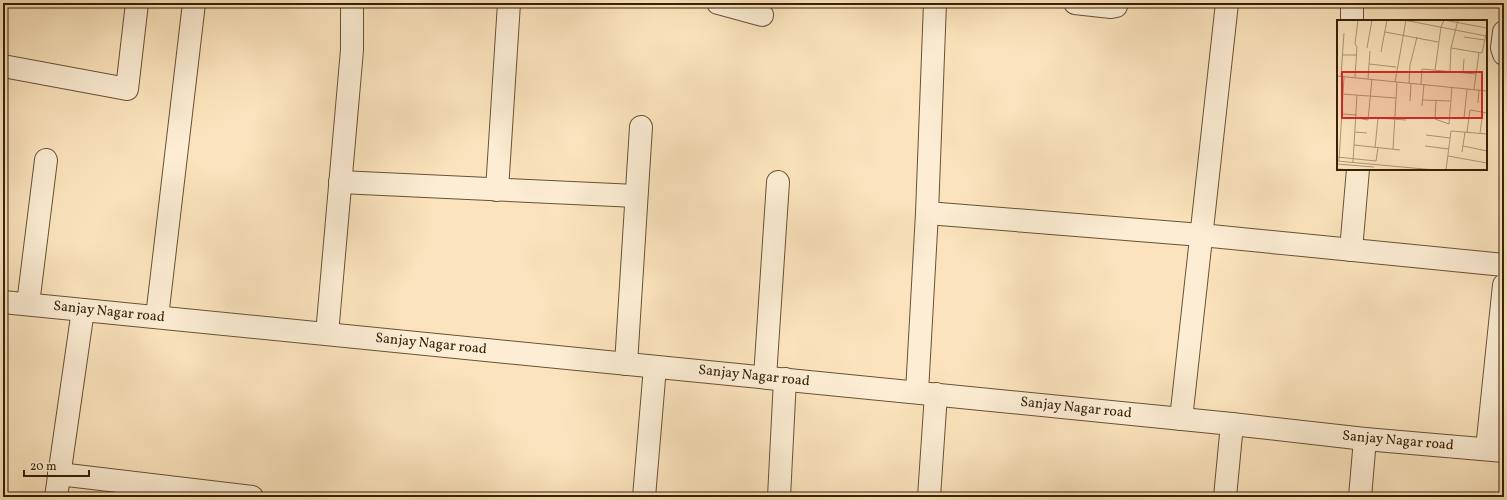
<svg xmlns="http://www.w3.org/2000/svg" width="1507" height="500" viewBox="0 0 1507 500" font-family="Vollkorn,serif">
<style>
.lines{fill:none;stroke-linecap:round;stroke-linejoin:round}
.minor-casing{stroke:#685233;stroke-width:24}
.minor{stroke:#fcedd4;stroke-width:22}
.labels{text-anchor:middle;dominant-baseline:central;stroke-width:4;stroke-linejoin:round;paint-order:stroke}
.street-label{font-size:14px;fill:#372105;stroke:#fcedd4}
.inset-road{fill:none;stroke:#ad9673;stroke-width:1}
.view{fill:#d62828;fill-opacity:0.15;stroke:#d62828;stroke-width:2}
.inset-edge{fill:none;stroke:#372105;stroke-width:2}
</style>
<rect width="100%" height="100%" fill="#fbe4bd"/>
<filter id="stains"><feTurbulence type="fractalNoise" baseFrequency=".005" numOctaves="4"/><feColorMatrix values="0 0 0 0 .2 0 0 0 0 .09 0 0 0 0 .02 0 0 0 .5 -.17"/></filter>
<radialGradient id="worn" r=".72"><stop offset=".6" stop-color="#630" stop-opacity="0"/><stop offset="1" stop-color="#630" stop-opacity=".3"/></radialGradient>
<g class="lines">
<defs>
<g id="minor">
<polyline points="718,3 762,15"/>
<polyline points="1075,3 1111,7 1116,6 1117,3"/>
<polyline points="1352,21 1352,3"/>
<polyline points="1504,32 1502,48 1504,54"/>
<polyline points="3,66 127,89 137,3"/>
<polyline points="340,182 636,196"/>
<polyline points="497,190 509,3"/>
<polyline points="927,213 1201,235 1504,265"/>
<polyline points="1351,250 1358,169"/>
<polyline points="3,302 1232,424 1365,439 1504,451"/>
<polyline points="28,304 46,160"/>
<polyline points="157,317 194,3"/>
<polyline points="327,334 352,50 352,3"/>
<polyline points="626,364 641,127"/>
<polyline points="765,377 778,182"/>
<polyline points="917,392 927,213 935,3"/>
<polyline points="1181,419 1227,3"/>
<polyline points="1487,449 1504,285"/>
<polyline points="59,474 252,497"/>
<polyline points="56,497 83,310"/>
<polyline points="644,497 655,367"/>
<polyline points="779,497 785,379"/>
<polyline points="929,497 936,394"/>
<polyline points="1225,497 1232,424"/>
<polyline points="1360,497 1365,439"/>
</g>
</defs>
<use href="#minor" class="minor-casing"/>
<use href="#minor" class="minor"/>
</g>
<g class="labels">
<g class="street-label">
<text transform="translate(109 312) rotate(6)">Sanjay Nagar road</text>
<text transform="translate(431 344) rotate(6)">Sanjay Nagar road</text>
<text transform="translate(754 376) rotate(6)">Sanjay Nagar road</text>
<text transform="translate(1076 408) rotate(6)">Sanjay Nagar road</text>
<text transform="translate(1398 441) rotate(5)">Sanjay Nagar road</text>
</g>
</g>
<g transform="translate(1337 20)">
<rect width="150" height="150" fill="#fbe4bd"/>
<path class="inset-road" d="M67,0L149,16M107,0L150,8M48,12L101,22M127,17L148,20M30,28L35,0M114,28L145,33L150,10M44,32L50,0M5,35H20M32,44L59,47M98,50L104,7L107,0M113,51L114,28L121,0M126,53L127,39M0,56L150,71M4,56L7,13M18,57L20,27L18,24L21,0M31,59L33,31M58,62L69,0M72,63L73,45L80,17M84,64L85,49L139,54M137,69L142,33M5,74L59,78M86,80L113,81M73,81L74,63M99,81L98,99L112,104L115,67M141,83L142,70M85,86L87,64M6,94L20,95M20,98L31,100L35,59M127,98L130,69M18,112L30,113M130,112L133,90L150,93M143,113L146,92M89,115L113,118M17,125L63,130M88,126L112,129M126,126L150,131M38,128L41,98L69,100M56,129L60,62M125,132L128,112M111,136L150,143M0,137L39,141M0,141L98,150M2,141L7,57M39,141L41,128M16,142L20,75M0,144L37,147M0,149L14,150M109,150L114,111L150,114"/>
<path class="view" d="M5,52H145V98H5Z"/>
<rect width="150" height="150" class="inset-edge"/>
</g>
<rect width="1507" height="500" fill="none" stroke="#fbe4bd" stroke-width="16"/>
<rect x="4" y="4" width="1499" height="492" fill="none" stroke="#372105" stroke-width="2"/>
<rect x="8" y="8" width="1491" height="484" fill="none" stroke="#372105"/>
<path d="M24 470v6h65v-6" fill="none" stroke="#372105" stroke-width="2"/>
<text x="30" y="470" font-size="12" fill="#372105" stroke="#fcedd4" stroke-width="3" paint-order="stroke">20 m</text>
<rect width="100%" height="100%" filter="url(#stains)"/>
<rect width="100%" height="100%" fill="url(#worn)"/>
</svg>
